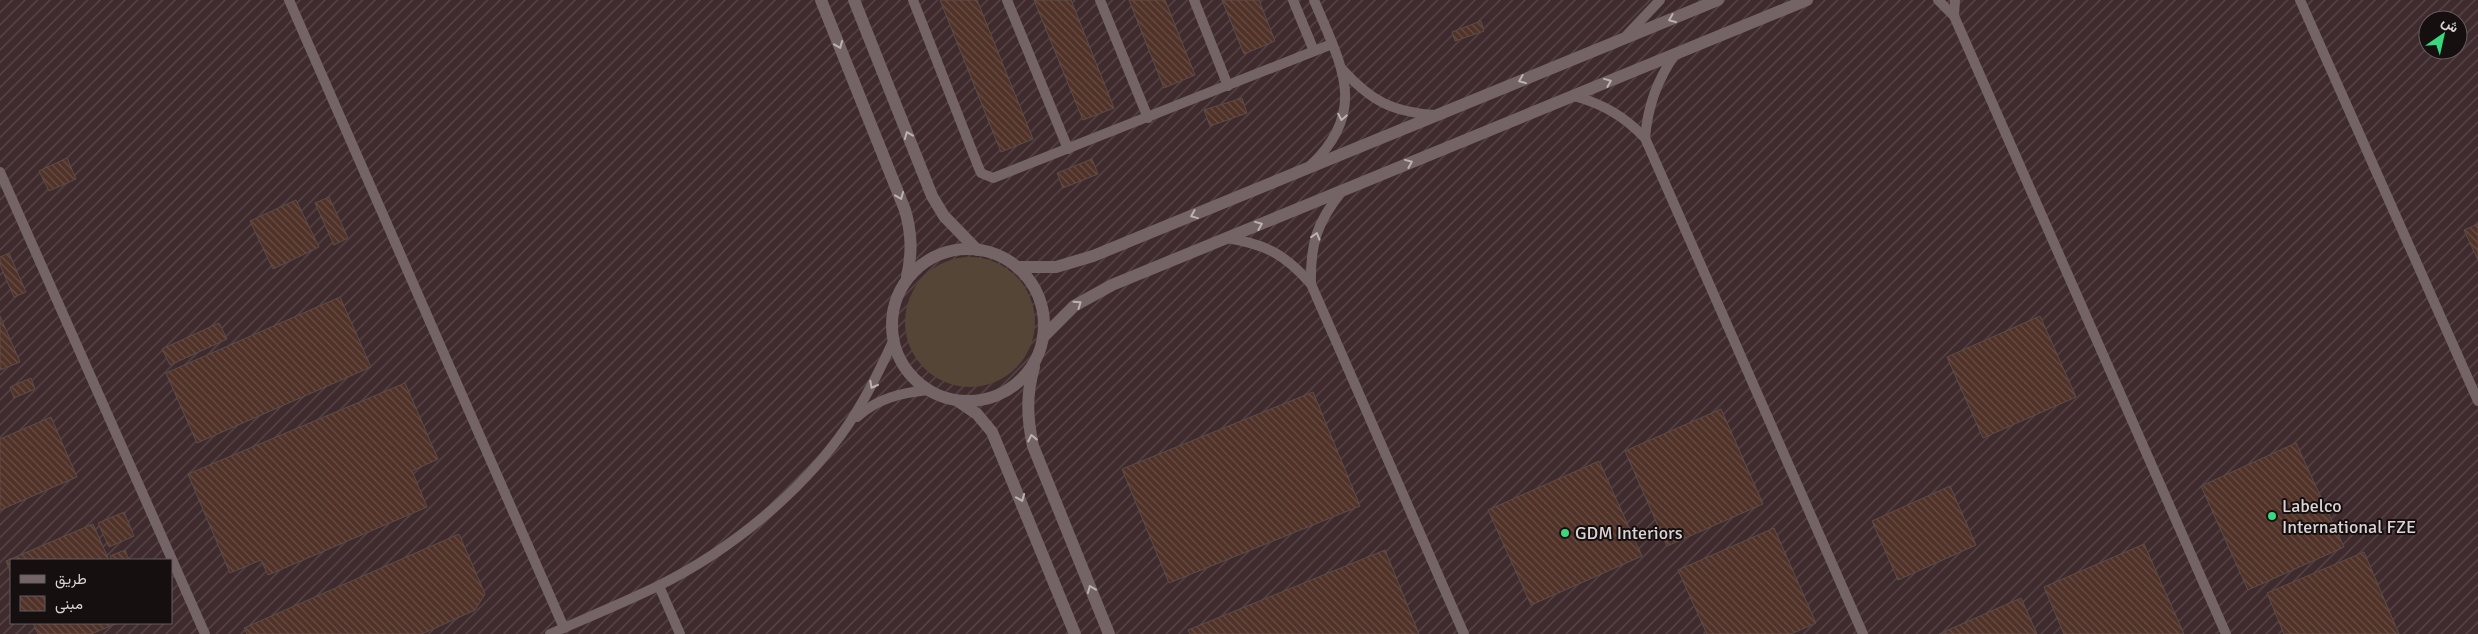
<svg xmlns="http://www.w3.org/2000/svg" width="2478" height="634" viewBox="0 0 2478 634" font-family="Signika,Vazirmatn,sans-serif">
<style>
.industrial{fill:url(#industrial-furrows);fill-rule:evenodd}
.green{fill:#544536}
.building{fill:url(#building-back-hatch);stroke:#5c4e4a}
.lines{fill:none;stroke-linecap:round;stroke-linejoin:round}
.lane{stroke:#746466;stroke-width:10}
.street{stroke:#746466;stroke-width:12}
.oneway{stroke:#bdb2b3}
.poi-dot{fill:#39d87f;stroke:#150f10;stroke-width:2}
.labels{text-anchor:middle;dominant-baseline:central;stroke-width:4;stroke-linejoin:round;paint-order:stroke}
.poi-label{font-size:18px;fill:#dcd3d4;stroke:#150f10;text-anchor:start}
</style>
<defs>
<pattern id="industrial-furrows" width="10" height="10" patternUnits="userSpaceOnUse" patternTransform="scale(1.25)"><rect width="10" height="10" fill="#3f2b2e"/><path d="M-1 1l2-2M0 10L10 0M9 11l2-2" fill="none" stroke="#5a494b"/></pattern>
<pattern id="building-back-hatch" width="6" height="6" patternUnits="userSpaceOnUse" patternTransform="scale(1.25)"><rect width="6" height="6" fill="#503228"/><path d="M-1 5l2 2M0 0l6 6M5-1l2 2" fill="none" stroke="#694f46"/></pattern>
</defs>
<rect width="100%" height="100%" fill="#312426"/>
<path class="industrial" d="M0,0H2478V634H0ZM2428,20H2458V50H2428ZM11,560H171V623H11Z"/>
<circle class="green" cx="970" cy="322" r="65"/>
<g class="building">
<polygon points="940,0 977,0 1033,139 1001,152"/>
<polygon points="1034,0 1071,0 1114,108 1083,120"/>
<polygon points="1129,0 1165,0 1195,75 1164,88"/>
<polygon points="1222,0 1259,0 1275,41 1244,54"/>
<polygon points="1481,21 1484,31 1455,41 1452,32"/>
<polygon points="1242,98 1247,113 1210,126 1204,110"/>
<polygon points="67,158 76,179 49,191 39,171"/>
<polygon points="1092,159 1098,174 1063,188 1057,173"/>
<polygon points="329,197 348,238 334,245 315,203"/>
<polygon points="296,200 319,247 273,269 250,221"/>
<polygon points="2478,224 2478,260 2464,230"/>
<polygon points="9,253 26,292 14,297 0,265 0,257"/>
<polygon points="340,297 371,367 197,443 166,373"/>
<polygon points="0,316 20,362 0,370"/>
<polygon points="2040,316 2076,397 1983,438 1947,357"/>
<polygon points="219,323 227,339 170,365 162,349"/>
<polygon points="31,378 35,389 14,398 10,387"/>
<polygon points="405,383 438,459 412,471 427,507 268,575 261,560 230,573 188,474"/>
<polygon points="1313,392 1360,506 1169,583 1122,469"/>
<polygon points="1721,409 1763,504 1667,546 1625,451"/>
<polygon points="51,417 77,477 0,510 0,439"/>
<polygon points="2296,443 2344,547 2248,590 2201,486"/>
<polygon points="1599,461 1642,556 1531,605 1488,510"/>
<polygon points="1950,486 1976,545 1898,580 1872,521"/>
<polygon points="124,512 134,536 109,547 98,523"/>
<polygon points="93,524 109,560 11,560 11,573 6,561"/>
<polygon points="1774,528 1816,623 1791,634 1707,634 1678,570"/>
<polygon points="459,534 485,594 475,610 422,634 247,634 244,628"/>
<polygon points="2144,544 2184,634 2064,634 2044,587"/>
<polygon points="125,550 129,560 112,560 110,556"/>
<polygon points="1385,550 1419,634 1190,634 1188,630"/>
<polygon points="2364,552 2399,634 2284,634 2267,593"/>
<polygon points="2021,598 2037,634 1939,634"/>
<polygon points="33,623 118,623 91,634 38,634"/>
</g>
<g class="lines">
<g class="lane">
<polyline points="289,0 564,628"/>
<polyline points="913,0 978,166 981,173 993,178 1332,44"/>
<polyline points="1007,0 1068,149"/>
<polyline points="1100,0 1148,118"/>
<polyline points="1194,0 1228,86"/>
<polyline points="1293,0 1314,51"/>
<polyline points="1938,0 1954,16 2226,634"/>
<polyline points="2300,0 2478,401"/>
<polyline points="1954,16 1955,0"/>
<polyline points="1627,35 1660,0"/>
<path d="M1342,69C1371,101 1392,112 1435,115"/>
<path d="M1574,96C1603,104 1624,116 1645,138L1863,634"/>
<path d="M1645,138C1648,105 1657,81 1675,54"/>
<path d="M1311,165C1370,109 1340,63 1314,0"/>
<polyline points="0,172 205,634"/>
<path d="M1227,238C1265,244 1285,254 1311,284L1464,634"/>
<path d="M1311,284C1310,244 1317,222 1342,191"/>
<path d="M857,417C878,398 901,393 928,390"/>
<polyline points="659,586 680,634"/>
<path d="M550,634C586,618 623,603 658,586C731,550 802,492 848,425C866,398 880,370 893,341"/>
</g>
<g class="street">
<path d="M821,0L905,210C912,234 912,253 907,277"/>
<polyline points="854,0 932,196 944,216 977,250"/>
<circle cx="968" cy="325" r="76"/>
<polyline points="1017,267 1056,267 1093,256 1718,0"/>
<polyline points="1043,337 1074,306 1112,285 1807,0"/>
<path d="M1034,367C1026,395 1027,418 1033,446L1109,634"/>
<polyline points="958,401 977,414 992,432 1075,634"/>
</g>
</g>
<defs><path id="oneway-chevron" d="M-2-3.5L2.5 0L-2 3.5" fill="none" stroke-width="1.6" stroke-linecap="round" stroke-linejoin="round" transform="scale(1.25)"/></defs>
<g class="oneway">
<use href="#oneway-chevron" transform="translate(1672 19) rotate(158)"/>
<use href="#oneway-chevron" transform="translate(839 45) rotate(68)"/>
<use href="#oneway-chevron" transform="translate(1522 80) rotate(158)"/>
<use href="#oneway-chevron" transform="translate(1608 82) rotate(-22)"/>
<use href="#oneway-chevron" transform="translate(1342 117) rotate(101)"/>
<use href="#oneway-chevron" transform="translate(908 135) rotate(-112)"/>
<use href="#oneway-chevron" transform="translate(1409 163) rotate(-22)"/>
<use href="#oneway-chevron" transform="translate(900 196) rotate(68)"/>
<use href="#oneway-chevron" transform="translate(1194 215) rotate(158)"/>
<use href="#oneway-chevron" transform="translate(1259 225) rotate(-22)"/>
<use href="#oneway-chevron" transform="translate(1316 236) rotate(-73)"/>
<use href="#oneway-chevron" transform="translate(1078 304) rotate(-35)"/>
<use href="#oneway-chevron" transform="translate(873 385) rotate(118)"/>
<use href="#oneway-chevron" transform="translate(1032 438) rotate(-102)"/>
<use href="#oneway-chevron" transform="translate(1021 498) rotate(68)"/>
<use href="#oneway-chevron" transform="translate(1091 589) rotate(-112)"/>
</g>
<g class="poi-dot">
<circle cx="2272" cy="516" r="5"/>
<circle cx="1565" cy="533" r="5"/>
</g>
<g class="labels">
<g class="poi-label">
<text x="2282" y="506">Labelco<tspan x="2282" dy="21">International FZE</tspan></text>
<text x="1575" y="533">GDM Interiors</text>
</g>
</g>
<rect x="10" y="559" width="162" height="65" fill="#150f10" stroke="#655d5e"/>
<rect x="20" y="575" width="25" height="8" fill="#746466" stroke="#655d5e"/>
<text x="55" y="584" font-size="15" fill="#dcd3d4">طريق</text>
<rect x="20" y="596" width="25" height="15" fill="url(#building-back-hatch)" stroke="#655d5e"/>
<text x="55" y="609" font-size="15" fill="#dcd3d4">مبنى</text>
<g transform="translate(2443 35) rotate(34)"><circle r="24" fill="#150f10" stroke="#655d5e"/>
<path d="M0-4L9 19L0 12L-9 19Z" fill="#39d87f"/>
<text y="-8" font-size="14" font-weight="bold" text-anchor="middle" fill="#dcd3d4">ش</text>
</g>
</svg>
